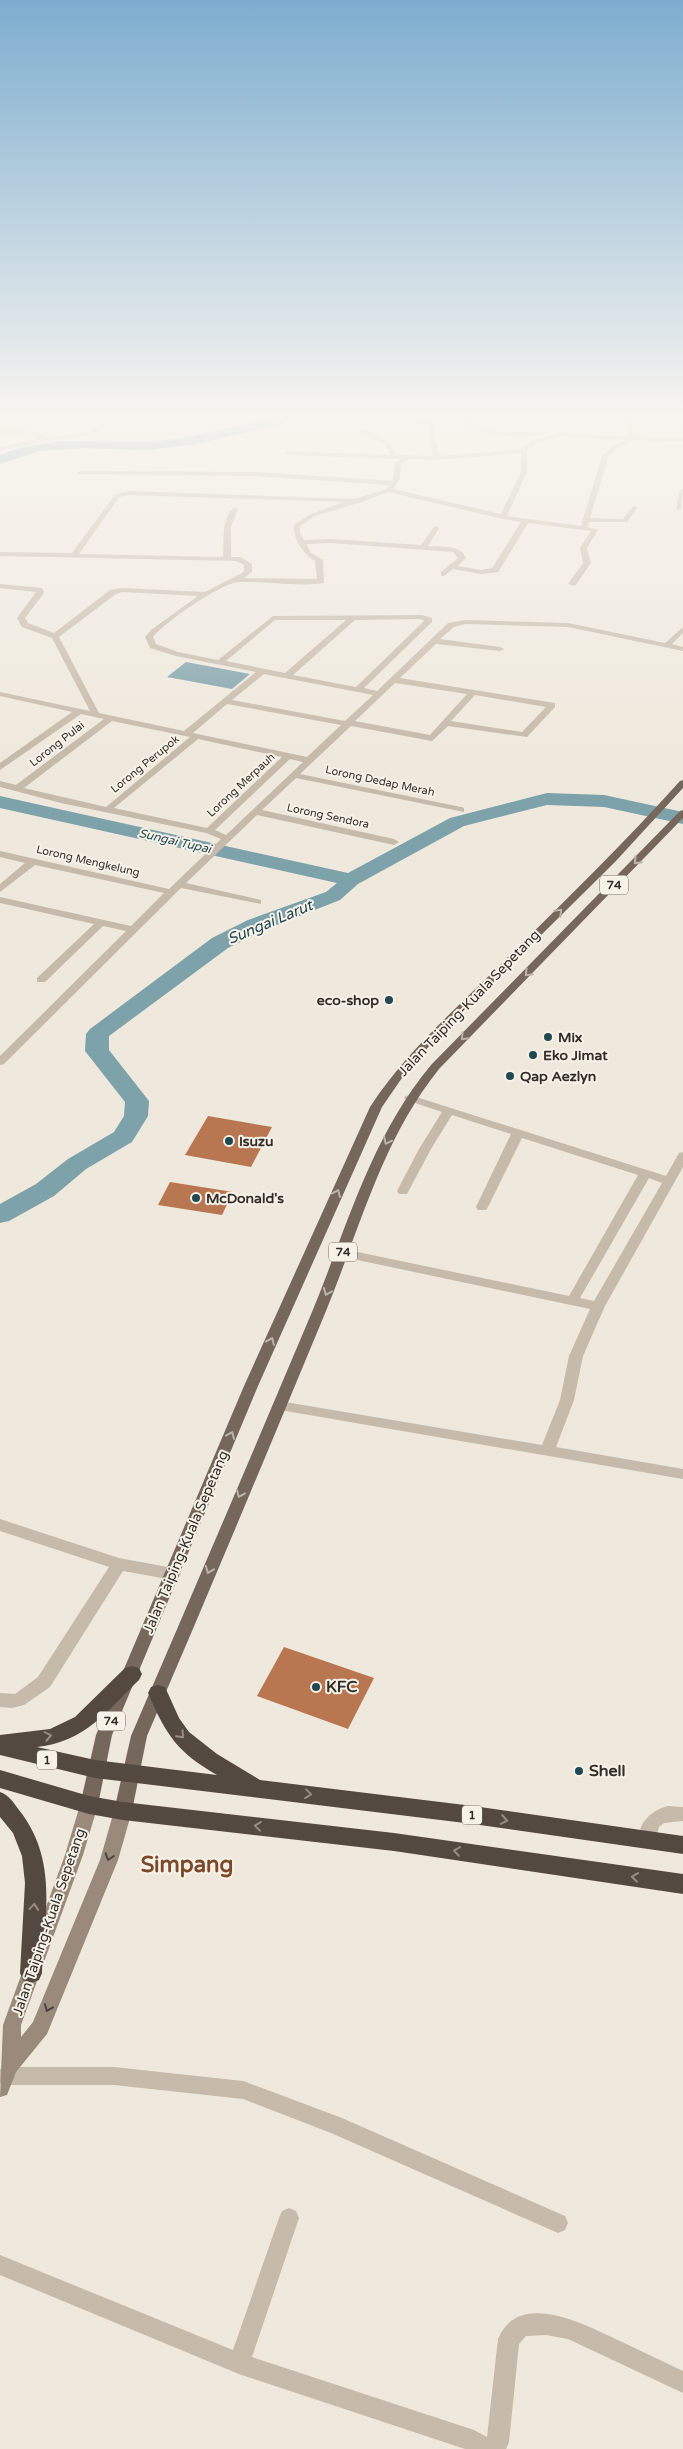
<svg xmlns="http://www.w3.org/2000/svg" width="683" height="2449" viewBox="0 0 683 2449" font-family="'Varela Round',sans-serif">
<style>
.water{fill:#7ea2a9}
.lines{fill:none;stroke-linecap:round;stroke-linejoin:round}
.river{fill:#7ea2a9;fill-rule:evenodd}
.building{fill:#b97751}
.street{fill:#c6baaa;fill-rule:evenodd}
.secondary{fill:#998a7b;fill-rule:evenodd}
.primary{fill:#75675b;fill-rule:evenodd}
.highway{fill:#544941;fill-rule:evenodd}
.oneway{stroke:#bcb3a9}
.oneway2{stroke:#958d84}
.oneway3{stroke:#4d453e}
.poi-dot{fill:#224851;stroke:#f7f2e8;stroke-width:2}
.labels{text-anchor:middle;dominant-baseline:central;stroke-width:4;stroke-linejoin:round;paint-order:stroke}
.far-street-label{font-size:11px;fill:#342e29;stroke:#f7f2e8}
.far-water-label{font-size:12px;font-style:italic;fill:#224851;stroke:#f7f2e8}
.shield{fill:#f7f2e8;stroke:#6e6962;stroke-width:1}
.shield-label{font-size:12px;font-weight:bold;fill:#342e29}
.poi-label{font-size:14px;font-weight:bold;fill:#342e29;stroke:#f7f2e8;text-anchor:start}
.street-label{font-size:14px;fill:#342e29;stroke:#f7f2e8}
.water-label{font-size:15px;font-style:italic;fill:#224851;stroke:#f7f2e8}
.near-poi-label{font-size:16px;font-weight:bold;fill:#342e29;stroke:#f7f2e8;text-anchor:start}
.near-district-label{font-size:22px;font-weight:bold;fill:#7b482a;stroke:#f7f2e8}
</style>
<rect width="100%" height="100%" fill="#efe9dd"/>
<polygon class="water" points="186,662 250,674 232,689 167,677"/>
<g class="lines">
<g class="river">
<polygon points="282,411 296,411 283,424 197,444 149,450 83,448 40,451 0,464 0,455 19,448 61,441 149,442 184,438 274,418"/>
<polygon points="547,793 604,795 683,812 683,824 604,807 547,805 464,826 358,884 340,900 264,930 228,948 109,1036 109,1050 149,1101 148,1116 132,1142 86,1169 54,1196 9,1221 0,1223 0,1204 36,1184 68,1159 114,1132 124,1116 125,1102 85,1051 86,1034 90,1029 212,938 248,920 326,892 337,883 0,808 0,796 348,873 450,818"/>
</g>
</g>
<g class="building">
<polygon points="208,1116 272,1127 251,1167 185,1155"/>
<polygon points="170,1182 233,1192 222,1215 158,1205"/>
<polygon points="284,1647 374,1678 348,1729 257,1696"/>
</g>
<g class="lines">
<g class="street">
<polygon points="19,411 108,415 112,411 154,413 206,411 154,417 116,415 95,435 44,441 0,451 0,447 40,438 36,436 0,433 0,429 37,432 46,437 91,432 105,418"/>
<path d="M456,411H463L476,424L485,429L505,433H535L538,435L535,437C515,438 491,438 473,428C467,424 462,417 456,411Z"/>
<polygon points="587,411 599,411 572,419 546,420 543,418"/>
<path d="M622,411H628L634,436L683,438V442L634,440L618,447L608,457L590,518L623,519L633,506L638,507L627,522H589L588,527L598,530L587,548L591,563L575,586L568,584L583,563L580,548L591,531L528,523L498,572L481,574L453,569L444,576H441V572L458,558L453,552L331,543L306,544L311,553L323,560L324,583C296,587 267,581 239,582C221,583 165,622 153,637L156,644L178,652L218,660L273,616L422,615L432,618V622L364,688L377,691L448,623L465,620L568,623L665,643L683,627V633L672,644L683,647V651L568,627L465,624L454,627L440,639L500,647L504,649L500,651L436,644L400,678L555,703V707L527,737L448,726L432,741L351,726L300,774L461,807L464,808V812L296,778L262,810L394,839L399,842L394,845L257,815L186,883L261,900V904L181,888L4,1064L0,1065V1056L126,931L103,926L45,982H37V978L94,924L0,903V897L131,926L164,893L35,865L0,892V884L25,863L0,857V851L169,889L221,839L206,833L61,803L0,787V781L16,785L104,719L81,714L0,770V763L72,712L0,696V692L90,711L52,638L22,627L17,618L36,592L0,588V584L42,588L44,593L25,618L28,623L54,633L110,590L122,588L205,592L242,573L244,571V565L236,561L0,556V552L72,553L115,495L129,491L355,499L386,489L390,485L256,476L78,474V472L80,471L256,472L393,481L395,463L401,459L288,455L285,453L288,451L390,455L385,444L356,431L359,423L362,421L365,423L361,429L390,442L396,455L433,456L429,439V424L403,422L405,419L434,421L435,439L440,456L522,449L533,440L560,433L628,436ZM560,437L628,440L614,445L602,456L581,526L507,516L527,472V451L537,442ZM521,453V472L501,514L393,489L400,478L401,464L409,459L437,460ZM388,492L503,519L521,522L492,568L481,570L458,566L466,558C460,544 441,547 428,546L439,528L436,526L434,527L421,545L331,539L304,540L300,533V526L315,516L362,502ZM129,495L344,502L311,514L294,525C293,540 303,554 315,561L317,579L244,578L252,572V564L240,557H231V527L238,509L235,507C221,515 224,543 223,557L79,554L119,497ZM122,592L198,596L151,630L145,637L150,648L176,656L256,672L184,731L99,713L59,637L116,594ZM421,619L424,621L356,687L293,675L355,620ZM275,620H346L285,673L226,661ZM264,674L373,695L345,721L232,700ZM395,683L467,694L430,735L355,721ZM475,695L546,707L522,732L451,721ZM227,704L341,725L307,757L193,733ZM112,721L190,737L106,807L24,788ZM198,739L282,757L207,828L114,808ZM290,759L303,762L226,835L215,830Z"/>
<polygon points="683,489 681,509 676,510 680,491"/>
<path d="M410,1095L666,1176L679,1153L683,1152V1167L605,1306L583,1356L574,1400L556,1447L683,1469V1479L274,1409L272,1406L274,1403L279,1401L542,1445L560,1400L569,1356L590,1309L343,1257L337,1253L343,1249L569,1296L638,1175L522,1138L488,1207L486,1210H478L476,1207L511,1134L452,1115L431,1149L407,1194H399L397,1191L419,1149L442,1112L406,1100L404,1098L406,1096ZM649,1178L662,1183L594,1301L580,1298Z"/>
<polygon points="0,1519 119,1558 173,1568 178,1570 181,1574 178,1578 173,1580 123,1571 50,1687 24,1705 12,1708 0,1707 0,1693 15,1694 38,1677 109,1567 0,1531"/>
<path d="M668,1806L683,1807V1821L664,1823L659,1827L654,1845L648,1848L642,1845C633,1826 651,1810 668,1806Z"/>
<polygon points="5,2067 114,2067 243,2081 342,2118 565,2216 568,2223 565,2230 558,2233 331,2133 243,2099 114,2085 5,2085 0,2083 0,2069"/>
<path d="M289,2208L296,2211L299,2218L252,2357L474,2430L487,2437L498,2339C519,2288 587,2326 620,2341C641,2351 662,2361 683,2371V2393L568,2339L546,2335L526,2336L519,2344L509,2442L506,2449H465L239,2374L0,2275V2255L233,2350L279,2218L282,2211Z"/>
</g>
<polygon class="secondary" points="89,1798 95,1800 98,1805 83,1855 21,2025 21,2037 33,2022 100,1860 114,1811 117,1806 123,1804 129,1806 132,1811 118,1860 47,2034 16,2072 7,2095 0,2097 3,2025 65,1855 80,1805 83,1800"/>
<g class="primary">
<path d="M683,780V788L615,862L431,1044L404,1075L382,1107L258,1386L112,1735L98,1805L95,1810L89,1812L83,1810L80,1805L96,1735L244,1386L370,1107C404,1055 448,1016 492,973C555,910 620,848 680,781Z"/>
<path d="M683,810V818L439,1069C382,1140 360,1228 326,1311C267,1453 208,1595 147,1736L132,1811L129,1816L123,1818L117,1816L114,1811L131,1736C192,1595 252,1454 312,1312C348,1225 370,1139 431,1065L680,811Z"/>
</g>
<g class="highway">
<path d="M132,1666L139,1668L142,1674L139,1680C107,1711 85,1742 37,1747L95,1760L217,1775C177,1752 166,1735 148,1693L151,1687L158,1685L165,1687L179,1718L189,1732L217,1754L260,1780L473,1806L683,1836V1854L473,1824L95,1778L0,1755V1735L50,1729L75,1717L125,1668Z"/>
<polygon points="0,1770 89,1796 123,1802 394,1833 683,1874 683,1894 394,1851 123,1820 89,1814 0,1788"/>
<path d="M0,1792C9,1795 13,1802 19,1810C58,1859 45,1915 42,1973L39,1980L31,1983L23,1980L20,1973L25,1883L22,1856L13,1833L0,1817Z"/>
</g>
</g>
<defs><path id="oneway-chevron" d="M-2-3.5L2.5 0L-2 3.5" fill="none" stroke-width="1.6" stroke-linecap="round" stroke-linejoin="round" transform="scale(1.25)"/></defs>
<g class="oneway">
<use href="#oneway-chevron" transform="translate(637 861) rotate(134)"/>
<use href="#oneway-chevron" transform="translate(559 912) rotate(-45)"/>
<use href="#oneway-chevron" transform="translate(528 973) rotate(134)"/>
<use href="#oneway-chevron" transform="translate(464 1037) rotate(135)"/>
<use href="#oneway-chevron" transform="translate(387 1141) rotate(117)"/>
<use href="#oneway-chevron" transform="translate(337 1193) rotate(-66)"/>
<use href="#oneway-chevron" transform="translate(327 1292) rotate(113)"/>
<use href="#oneway-chevron" transform="translate(271 1341) rotate(-66)"/>
<use href="#oneway-chevron" transform="translate(231 1435) rotate(-67)"/>
<use href="#oneway-chevron" transform="translate(240 1494) rotate(113)"/>
<use href="#oneway-chevron" transform="translate(209 1570) rotate(112)"/>
</g>
<g class="oneway2">
<use href="#oneway-chevron" transform="translate(181 1735) rotate(47)"/>
<use href="#oneway-chevron" transform="translate(48 1736) rotate(-11)"/>
<use href="#oneway-chevron" transform="translate(308 1794) rotate(7)"/>
<use href="#oneway-chevron" transform="translate(504 1820) rotate(10)"/>
<use href="#oneway-chevron" transform="translate(258 1826) rotate(-173)"/>
<use href="#oneway-chevron" transform="translate(457 1851) rotate(-172)"/>
<use href="#oneway-chevron" transform="translate(635 1877) rotate(-172)"/>
<use href="#oneway-chevron" transform="translate(34 1907) rotate(-85)"/>
</g>
<g class="oneway3">
<use href="#oneway-chevron" transform="translate(109 1857) rotate(108)"/>
<use href="#oneway-chevron" transform="translate(48 2008) rotate(112)"/>
</g>
<linearGradient id="sky" x2="0" y2="1"><stop stop-color="#7dadcf"/><stop offset="0.55" stop-color="#f8f5f0"/><stop offset="1" stop-color="#f8f5f0" stop-opacity="0"/></linearGradient>
<rect width="683" height="754" fill="url(#sky)"/>
<g class="poi-dot">
<circle cx="389" cy="1000" r="5"/>
<circle cx="548" cy="1037" r="5"/>
<circle cx="533" cy="1055" r="5"/>
<circle cx="510" cy="1076" r="5"/>
<circle cx="229" cy="1141" r="5"/>
<circle cx="196" cy="1198" r="5"/>
<circle cx="316" cy="1687" r="5"/>
<circle cx="579" cy="1771" r="5"/>
</g>
<g class="labels">
<g class="far-street-label">
<text transform="translate(57 744) rotate(-38)">Lorong Pulai</text>
<text transform="translate(145 764) rotate(-39)">Lorong Perupok</text>
<text transform="translate(380 781) rotate(12)">Lorong Dedap Merah</text>
<text transform="translate(241 785) rotate(-43)">Lorong Merpauh</text>
<text transform="translate(328 816) rotate(12)">Lorong Sendora</text>
<text transform="translate(88 861) rotate(13)">Lorong Mengkelung</text>
</g>
<g class="far-water-label">
<text transform="translate(175 841) rotate(13)">Sungai Tupai</text>
</g>
<g class="shield">
<rect x="600" y="875.5" width="28" height="19" rx="4"/>
<rect x="329" y="1242.5" width="28" height="19" rx="4"/>
<rect x="97" y="1711.5" width="28" height="19" rx="4"/>
<rect x="37" y="1750.5" width="20" height="19" rx="4"/>
<rect x="462" y="1805.5" width="20" height="19" rx="4"/>
</g>
<g class="shield-label">
<text x="614" y="885">74</text>
<text x="343" y="1252">74</text>
<text x="111" y="1721">74</text>
<text x="47" y="1760">1</text>
<text x="472" y="1815">1</text>
</g>
<g class="poi-label">
<text x="379" y="1000" text-anchor="end">eco-shop</text>
<text x="558" y="1037">Mix</text>
<text x="543" y="1055">Eko Jimat</text>
<text x="520" y="1076">Qap Aezlyn</text>
<text x="239" y="1141">Isuzu</text>
<text x="206" y="1198">McDonald's</text>
</g>
<g class="street-label">
<text transform="translate(469 1003) rotate(-46)">Jalan Taiping-Kuala Sepetang</text>
<text transform="translate(186 1542) rotate(-67)">Jalan Taiping-Kuala Sepetang</text>
<text transform="translate(49 1922) rotate(-71)">Jalan Taiping-Kuala Sepetang</text>
</g>
<g class="water-label">
<text transform="translate(270 922) rotate(-23)">Sungai Larut</text>
</g>
<g class="near-poi-label">
<text x="326" y="1687">KFC</text>
<text x="589" y="1771">Shell</text>
</g>
<g class="near-district-label">
<text x="187" y="1865">Simpang</text>
</g>
</g>
</svg>
